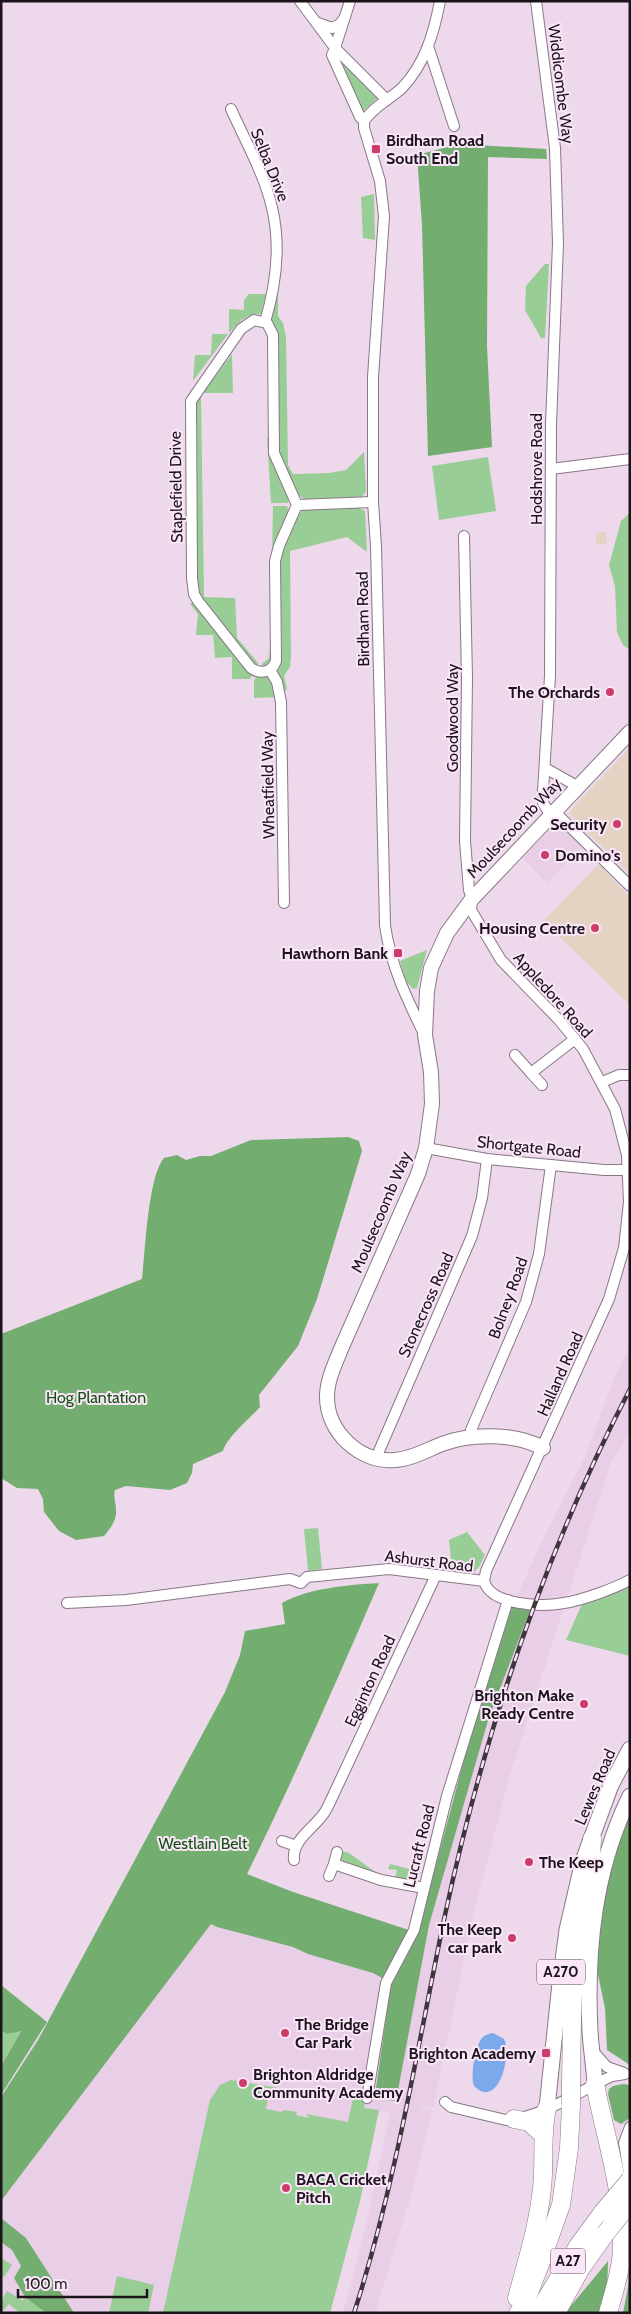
<svg xmlns="http://www.w3.org/2000/svg" width="631" height="2314" viewBox="0 0 631 2314" font-family="Cabin,sans-serif">
<style>
.built{fill:#e8cee6}
.industrial{fill:#e4d3c2}
.green{fill:#98cd95}
.forest{fill:#73ae70}
.water{fill:#7ca9eb}
.lines{fill:none;stroke-linecap:round;stroke-linejoin:round}
.street-casing{stroke:#897787;stroke-width:12}
.secondary-casing{stroke:#897787;stroke-width:16}
.primary-casing{stroke:#897787;stroke-width:17}
.highway-casing{stroke:#897787;stroke-width:19}
.street{stroke:#fff;stroke-width:10}
.secondary{stroke:#fff;stroke-width:14}
.primary{stroke:#fff;stroke-width:15}
.highway{stroke:#fff;stroke-width:18}
.rail-casing{stroke:#3f353e;stroke-width:4.5}
.rail{stroke:#fae6f8;stroke-width:2.5;stroke-dasharray:8;stroke-linecap:butt}
.highway-bridge-casing{stroke:#897787;stroke-width:19;stroke-linecap:butt}
.highway-bridge{stroke:#fff;stroke-width:18}
.poi-dot{fill:#cb3d68;stroke:#fae6f8;stroke-width:2}
.labels{text-anchor:middle;dominant-baseline:central;stroke-width:4;stroke-linejoin:round;paint-order:stroke}
.shield{fill:#fae6f8;stroke:#5e535d;stroke-width:1}
.shield-label{font-size:15px;font-weight:bold;fill:#1b141b}
.street-label{font-size:16px;fill:#1b141b;stroke:#fae6f8}
.poi-label{font-size:16px;font-weight:bold;fill:#1b141b;stroke:#fae6f8;text-anchor:end}
.park-label{font-size:16px;fill:#125013;stroke:#fae6f8}
</style>
<rect width="100%" height="100%" fill="#edd9eb"/>
<g class="built">
<polygon points="555,824 562,826 580,844 581,848 547,883 523,858"/>
<polygon points="630,1346 630,1431 611,1463 569,1592 562,1600 547,1599 543,1607 564,1608 508,1781 473,1917 433,2108 421,2105 420,2107 433,2110 410,2199 375,2313 343,2313 366,2225 390,2113 379,2111 360,2201 330,2313 1,2313 1,2201 211,1924 293,1892 419,1933 440,1846 474,1722 512,1607 531,1607 534,1599 516,1598 545,1535 585,1457 614,1378"/>
</g>
<g class="industrial">
<polygon points="606,532 607,544 596,545 596,533"/>
<polygon points="630,748 630,874 571,816 570,813 573,807"/>
<polygon points="599,864 630,897 630,1005 543,921"/>
</g>
<g class="green">
<polygon points="337,54 379,97 363,111 360,110"/>
<polygon points="374,194 375,240 363,238 361,197"/>
<polygon points="545,264 549,264 545,338 541,338 525,310 526,286"/>
<path d="M249,294H266L261,314C245,313 239,323 229,333V309L244,310V300Z"/>
<polygon points="274,294 278,294 278,316 283,323 286,337 288,465 293,474 329,473 346,470 364,452 366,491 362,497 304,499 297,494 289,476 288,503 271,503 267,438 277,441 268,320"/>
<polygon points="212,334 228,334 193,381 195,355 211,355"/>
<polygon points="232,354 233,393 203,393 201,398 204,597 235,598 237,638 258,663 250,679 232,679 232,657 215,658 213,633 213,635 196,635 198,614 190,604 200,599 196,593 193,400 205,390"/>
<polygon points="488,457 496,511 439,520 432,466"/>
<polygon points="273,506 287,506 289,512 272,560"/>
<polygon points="357,507 365,511 367,552 347,537 290,551 291,658 290,667 284,676 287,689 280,697 254,698 254,681 262,664 269,658 270,647 282,648 280,559 299,514 304,509"/>
<polygon points="630,513 630,650 623,645 617,632 615,586 609,565 621,521"/>
<polygon points="427,950 417,988 413,989 406,981 400,961"/>
<polygon points="318,1528 322,1569 308,1571 304,1529"/>
<polygon points="467,1532 485,1555 479,1567 473,1573 452,1572 449,1540"/>
<polygon points="630,1587 630,1656 566,1640 582,1604"/>
<polygon points="341,1851 349,1853 378,1874 343,1862 340,1857"/>
<path d="M390,1864L421,1872C416,1882 405,1879 395,1878L397,1870L388,1869Z"/>
<polygon points="21,2030 1,2066 1,2031 7,2034"/>
<polygon points="231,2080 278,2088 275,2100 268,2098 266,2109 281,2112 284,2110 297,2112 296,2115 309,2118 306,2114 348,2122 353,2098 365,2101 364,2108 379,2110 360,2201 330,2313 163,2313 210,2100 220,2085"/>
<polygon points="1,2258 12,2265 4,2277 1,2275"/>
<polygon points="117,2276 154,2285 148,2313 109,2313"/>
<polygon points="7,2291 23,2301 25,2297 46,2313 20,2313 9,2304 1,2313 1,2301"/>
</g>
<g class="forest">
<polygon points="459,144 546,149 547,159 488,157 487,346 492,447 428,456 422,225 417,155"/>
<path d="M348,1137L359,1141L362,1151L317,1299L298,1346L259,1395L260,1407C249,1419 227,1437 223,1451L193,1464L192,1473L187,1483L170,1490L126,1486L115,1490C113,1498 116,1502 116,1510C117,1520 110,1529 104,1536L76,1540L59,1531L44,1512L43,1499L38,1489L17,1488L1,1478V1334L142,1279C145,1253 148,1176 164,1158L177,1155L186,1160L200,1156H211L251,1140Z"/>
<path d="M379,1583C337,1681 294,1778 247,1874L293,1892L418,1933L474,1722L512,1607L531,1608L489,1717L429,1925L396,2101L378,2099L375,2095L391,1983L373,1973L308,1954L293,1947L217,1927L211,1924L1,2201V2097L38,2040L225,1692L240,1655L245,1631L285,1624L282,1603C309,1588 348,1585 379,1583Z"/>
<polygon points="630,1815 630,2065 607,2050 605,2008 594,1956 602,1898 613,1859"/>
<polygon points="1,1985 47,2022 1,2095 1,2066 21,2031 7,2034 1,2031"/>
<polygon points="623,2084 630,2085 630,2118 621,2124 614,2120 608,2094 609,2089 613,2086"/>
<polygon points="1,2218 26,2238 74,2313 46,2313 25,2297 14,2278 21,2266 12,2250 1,2242"/>
<polygon points="608,2261 607,2294 600,2313 565,2313"/>
<polygon points="630,2278 630,2313 623,2313 629,2282"/>
</g>
<path class="water" d="M493,2033L504,2039C512,2053 499,2111 474,2086C470,2077 475,2046 482,2038C485,2035 488,2034 493,2033Z"/>
<g class="lines">
<defs>
<g id="street">
<path d="M300,1L335,48L332,55L360,117L364,121V128L380,181L384,216L373,377V502L376,546L385,925C390,964 407,999 424,1034"/>
<polyline points="350,1 335,48 387,100"/>
<polyline points="536,1 555,148 558,243 551,425 550,676 543,791 543,803 550,814"/>
<polyline points="318,23 332,28 340,24 345,17"/>
<polyline points="428,46 454,126"/>
<path d="M231,109C245,140 265,176 272,208C281,245 276,285 265,322"/>
<path d="M364,121C373,107 390,99 402,88C425,64 434,33 440,1"/>
<path d="M254,320L267,323L273,335L274,453L297,505L279,546L275,561L276,661C272,672 261,675 251,668L198,601L194,594L192,578L191,401L241,329Z"/>
<polyline points="551,469 630,459"/>
<polyline points="297,505 373,502"/>
<polyline points="464,536 467,678 465,841 469,890 472,899 471,910 501,960 559,1020 583,1049 615,1109 627,1155 629,1202 624,1248 609,1299 486,1571 484,1581"/>
<polyline points="270,670 277,682 281,702 284,903"/>
<polyline points="545,768 577,786"/>
<polyline points="553,810 630,886"/>
<polyline points="515,1055 531,1073 575,1039"/>
<polyline points="531,1073 542,1085"/>
<polyline points="602,1082 619,1075 630,1075"/>
<polyline points="426,1148 487,1159 604,1170 628,1170"/>
<polyline points="471,1436 471,1430 526,1302 539,1254 551,1165"/>
<polyline points="376,1458 472,1236 482,1198 487,1159"/>
<path d="M67,1603L126,1600L290,1579L301,1583L307,1577L389,1569L484,1581C491,1606 543,1607 564,1603C583,1600 613,1589 630,1580"/>
<polyline points="282,1841 296,1846"/>
<path d="M294,1860C292,1841 311,1830 321,1817C326,1812 328,1806 331,1800L436,1575"/>
<polyline points="334,1864 337,1852"/>
<polyline points="329,1876 334,1864 381,1880 424,1888"/>
<polyline points="592,2050 607,2067 624,2073"/>
<polyline points="367,2098 386,1983 414,1930 447,1796 508,1600"/>
<path d="M445,2102L451,2107L506,2120C540,2119 581,2090 612,2076L625,2074"/>
<polyline points="630,2127 624,2143 630,2179"/>
</g>
<path id="secondary" d="M543,1448C515,1433 471,1433 442,1444C427,1450 411,1459 395,1460C360,1463 327,1432 327,1397C327,1380 335,1364 341,1349L418,1174L426,1148L432,1104L431,1072L425,1035L427,991L431,968L447,933L472,899L630,732"/>
<g id="primary">
<path d="M595,2084C594,2066 591,2049 590,2031C586,1950 594,1870 630,1796"/>
<polyline points="547,2108 560,1983 567,1930 583,1861 611,1785 630,1749"/>
</g>
<g id="highway">
<path d="M571,2083C572,2035 571,1986 578,1938C582,1904 591,1873 592,1839"/>
<path d="M595,2084C605,2137 624,2191 622,2246C622,2268 614,2291 608,2313"/>
<polyline points="514,2119 529,2122 542,2134"/>
<path d="M517,2298C527,2261 538,2226 542,2188C545,2161 541,2135 547,2108"/>
<polyline points="518,2313 524,2306 540,2264 561,2205 569,2148 571,2105"/>
<polyline points="538,2313 578,2246 603,2212"/>
<polyline points="556,2313 581,2268 605,2234"/>
</g>
</defs>
<use href="#street" class="street-casing"/>
<use href="#secondary" class="secondary-casing"/>
<use href="#primary" class="primary-casing"/>
<use href="#highway" class="highway-casing"/>
<use href="#street" class="street"/>
<use href="#secondary" class="secondary"/>
<use href="#primary" class="primary"/>
<use href="#highway" class="highway"/>
<defs>
<path id="rail" d="M354,2313C396,2183 417,2049 445,1915C484,1734 544,1554 630,1389"/>
</defs>
<use href="#rail" class="rail-casing"/>
<use href="#rail" class="rail"/>
<defs>
<g id="highway-bridge">
<polyline points="571,2105 571,2083"/>
<polyline points="603,2212 630,2180"/>
<polyline points="605,2234 630,2203"/>
</g>
</defs>
<use href="#highway-bridge" class="highway-bridge-casing"/>
<use href="#highway-bridge" class="highway-bridge"/>
</g>
<g class="poi-dot">
<rect x="371" y="144" width="10" height="10" rx="2.5"/>
<circle cx="610" cy="692" r="5"/>
<circle cx="617" cy="824" r="5"/>
<circle cx="545" cy="855" r="5"/>
<circle cx="595" cy="928" r="5"/>
<rect x="393" y="948" width="10" height="10" rx="2.5"/>
<circle cx="584" cy="1704" r="5"/>
<circle cx="529" cy="1862" r="5"/>
<circle cx="512" cy="1938" r="5"/>
<circle cx="285" cy="2033" r="5"/>
<rect x="541" y="2048" width="10" height="10" rx="2.5"/>
<circle cx="243" cy="2083" r="5"/>
<circle cx="286" cy="2188" r="5"/>
</g>
<g class="labels">
<g class="shield">
<rect x="537" y="1959.5" width="48" height="25" rx="4"/>
<rect x="550.5" y="2248.5" width="35" height="25" rx="4"/>
</g>
<g class="shield-label">
<text x="561" y="1972">A270</text>
<text x="568" y="2261">A27</text>
</g>
<g class="street-label">
<text transform="translate(561 84) rotate(83)">Widdicombe Way</text>
<text transform="translate(270 165) rotate(68)">Selba Drive</text>
<text transform="translate(536 469) rotate(-90)">Hodshrove Road</text>
<text transform="translate(176 487) rotate(-91)">Staplefield Drive</text>
<text transform="translate(363 619) rotate(-91)">Birdham Road</text>
<text transform="translate(452 718) rotate(-90)">Goodwood Way</text>
<text transform="translate(268 785) rotate(-91)">Wheatfield Way</text>
<text transform="translate(514 828) rotate(-47)">Moulsecoomb Way</text>
<text transform="translate(553 995) rotate(48)">Appledore Road</text>
<text transform="translate(529 1147) rotate(6)">Shortgate Road</text>
<text transform="translate(381 1212) rotate(-67)">Moulsecoomb Way</text>
<text transform="translate(508 1298) rotate(-70)">Bolney Road</text>
<text transform="translate(426 1305) rotate(-66)">Stonecross Road</text>
<text transform="translate(560 1374) rotate(-66)">Halland Road</text>
<text transform="translate(429 1561) rotate(7)">Ashurst Road</text>
<text transform="translate(370 1681) rotate(-65)">Egginton Road</text>
<text transform="translate(595 1787) rotate(-67)">Lewes Road</text>
<text transform="translate(419 1846) rotate(-76)">Lucraft Road</text>
</g>
<g class="poi-label">
<text x="386" y="140" text-anchor="start">Birdham Road<tspan x="386" dy="18">South End</tspan></text>
<text x="600" y="692">The Orchards</text>
<text x="607" y="824">Security</text>
<text x="555" y="855" text-anchor="start">Domino's</text>
<text x="585" y="928">Housing Centre</text>
<text x="388" y="953">Hawthorn Bank</text>
<text x="574" y="1695">Brighton Make<tspan x="574" dy="18">Ready Centre</tspan></text>
<text x="539" y="1862" text-anchor="start">The Keep</text>
<text x="502" y="1929">The Keep<tspan x="502" dy="18">car park</tspan></text>
<text x="295" y="2024" text-anchor="start">The Bridge<tspan x="295" dy="18">Car Park</tspan></text>
<text x="536" y="2053">Brighton Academy</text>
<text x="253" y="2074" text-anchor="start">Brighton Aldridge<tspan x="253" dy="18">Community Academy</tspan></text>
<text x="296" y="2179" text-anchor="start">BACA Cricket<tspan x="296" dy="18">Pitch</tspan></text>
</g>
<g class="park-label">
<text x="96" y="1397">Hog Plantation</text>
<text x="203" y="1843">Westlain Belt</text>
</g>
</g>
<rect width="631" height="2314" fill="none" stroke="#1b141b" stroke-width="5"/>
<path d="M18 2289v8h129v-8" fill="none" stroke="#1b141b" stroke-width="2.5"/>
<text x="25" y="2289" font-size="15" fill="#1b141b" stroke="#fae6f8" stroke-width="4" paint-order="stroke">100 m</text>
</svg>
